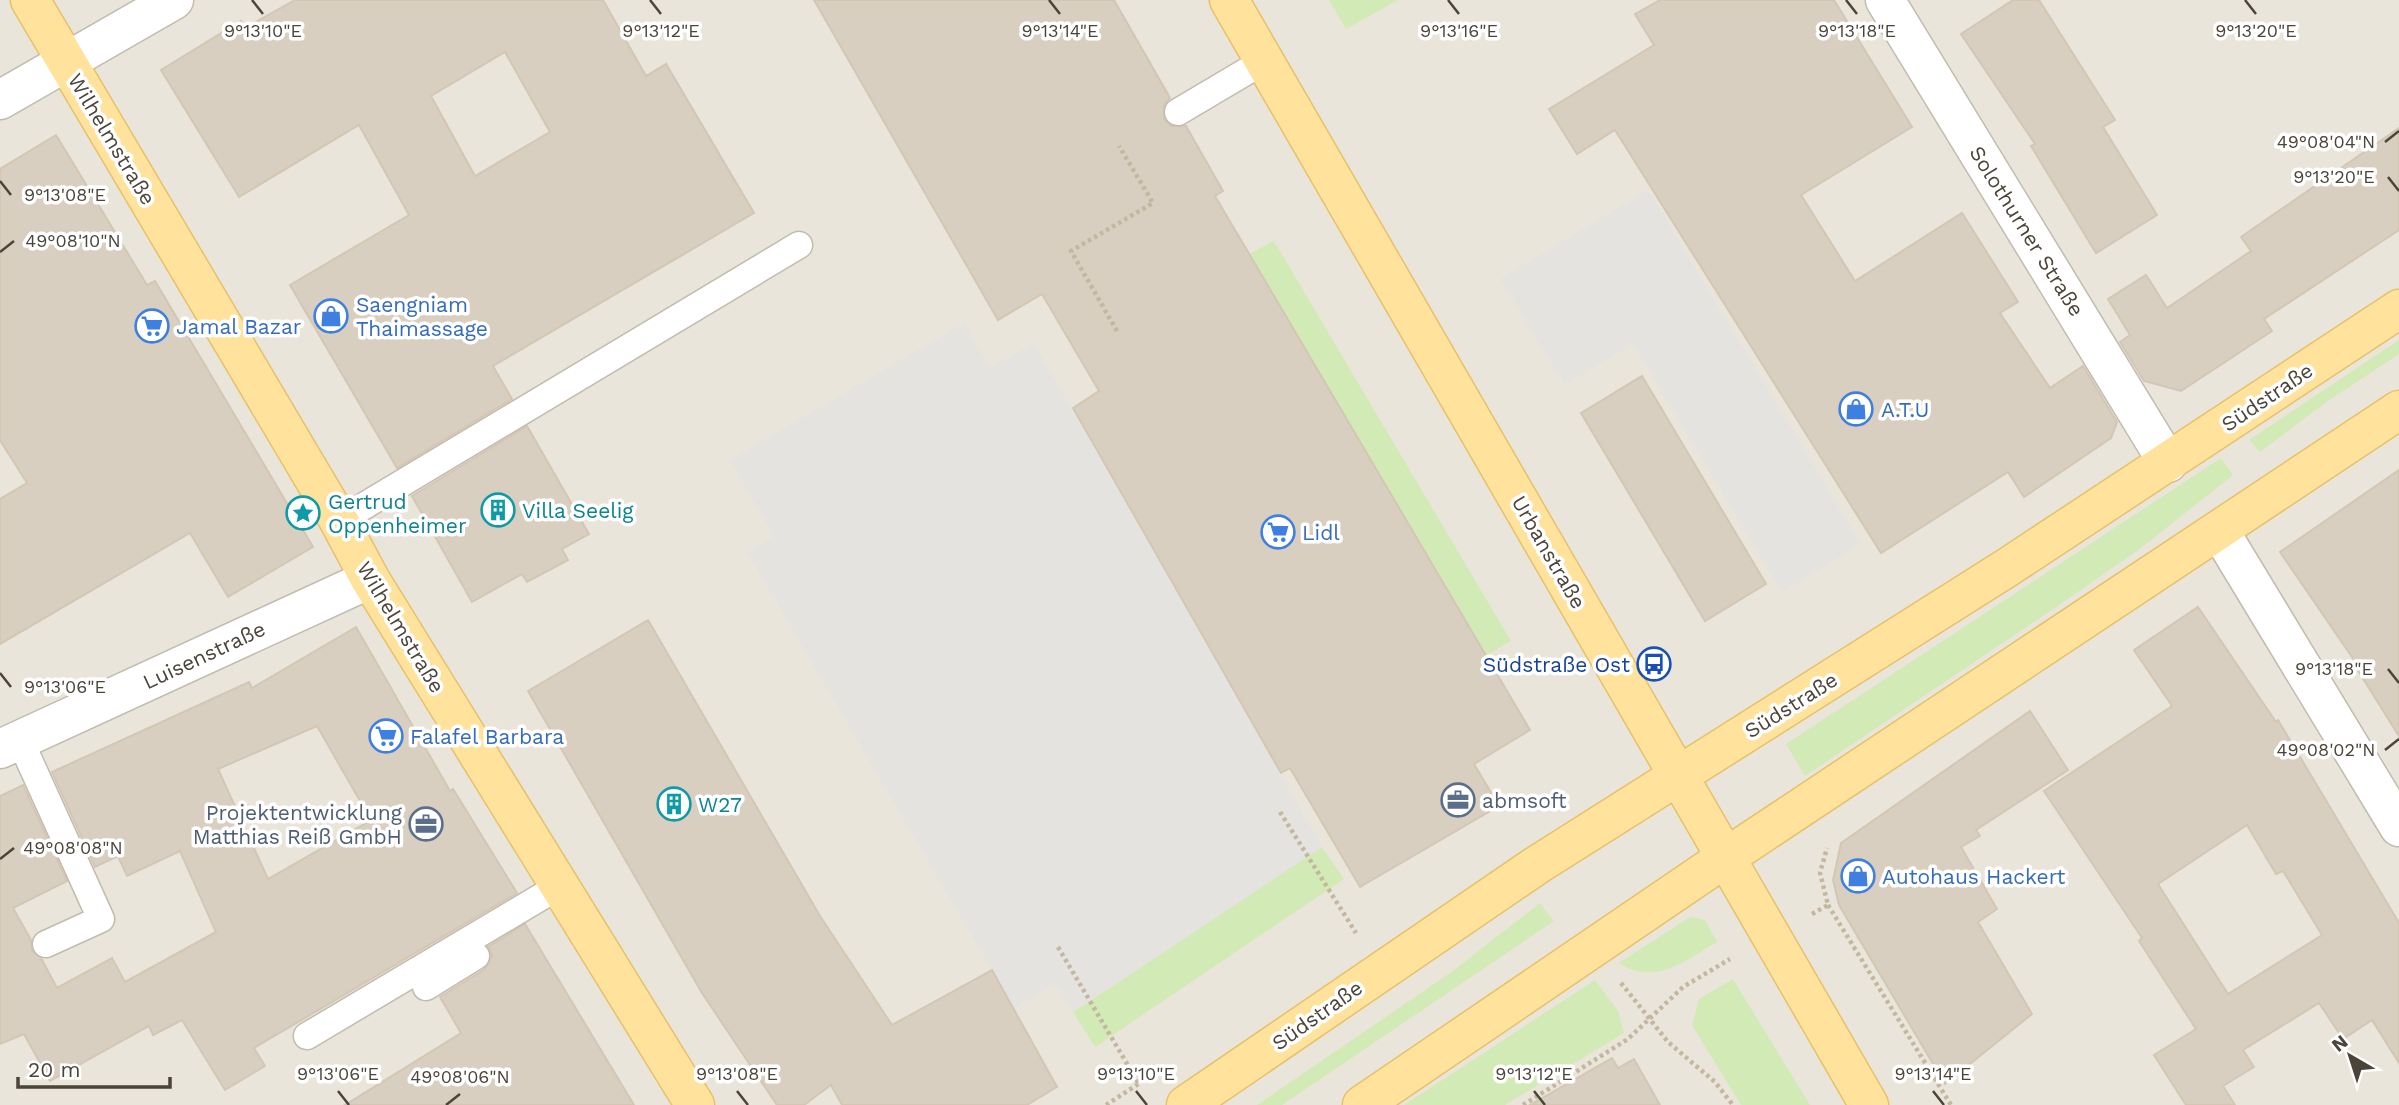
<svg xmlns="http://www.w3.org/2000/svg" width="2399" height="1105" viewBox="0 0 2399 1105" font-family="'Work Sans',sans-serif">
<style>
.residential{fill:#eae5da}
.green{fill:#d2eab5}
.parking{fill:#e5e3e0}
.building{fill:#d8cfc1;stroke:#d3c7b4;stroke-width:2;fill-rule:evenodd}
.lines{fill:none;stroke-linecap:round;stroke-linejoin:round}
.lane-casing{stroke:#c2bbae;stroke-width:29}
.street-casing{stroke:#c2bbae;stroke-width:41}
.primary-casing{stroke:#e6c16a;stroke-width:41}
.path{stroke:#c4b79f;stroke-width:4.5;stroke-dasharray:3.5 3.5;stroke-linecap:butt}
.lane{stroke:#fff;stroke-width:26}
.street{stroke:#fff;stroke-width:38}
.primary{stroke:#ffe39c;stroke-width:38}
.ticks{fill:none;stroke:#4b4439;stroke-width:2.5}
.labels{text-anchor:middle;dominant-baseline:central;stroke-width:7;stroke-linejoin:round;paint-order:stroke}
.street-label{font-size:21px;fill:#4b4439;stroke:#fff}
.shop-label{font-size:21px;fill:#366cbe;stroke:#fff;text-anchor:start}
.culture-label{font-size:21px;fill:#0d838f;stroke:#fff;text-anchor:start}
.transit-label{font-size:21px;fill:#164399;stroke:#fff;text-anchor:end}
.service-label{font-size:21px;fill:#4e5e75;stroke:#fff;text-anchor:start}
.ticks-label{font-size:18px;text-anchor:middle;fill:#4b4439;stroke:#fff;stroke-width:7;stroke-linejoin:round;paint-order:stroke}
</style>
<rect width="100%" height="100%" fill="#f6f3ec"/>
<rect class="residential" x="0" y="0" width="2399" height="1105"/>
<g class="green">
<polygon points="1329,0 1398,0 1346,29"/>
<polygon points="1274,241 1511,641 1487,655 1249,254"/>
<polygon points="2399,340 2399,354 2325,403 2260,452 2249,440"/>
<polygon points="2221,458 2233,475 2141,548 2049,612 1805,776 1786,744"/>
<polygon points="1322,847 1344,879 1095,1047 1073,1012"/>
<polygon points="1540,903 1554,921 1282,1105 1257,1105 1450,973"/>
<path d="M1690,917L1705,920L1717,942C1686,960 1655,987 1619,963Z"/>
<polygon points="1733,979 1810,1105 1741,1105 1692,1025 1699,999"/>
<polygon points="1595,980 1618,1011 1624,1033 1505,1105 1404,1105"/>
</g>
<g class="parking">
<polygon points="1648,190 1861,544 1782,592 1633,344 1564,385 1500,279"/>
<polygon points="964,323 990,368 1034,343 1322,847 1073,1012 1056,984 1014,1008 747,552 774,536 730,460"/>
</g>
<g class="building">
<path d="M295,0H603L646,76L666,64L754,213L493,366L512,399L397,468L290,285L409,215L359,125L239,197L161,70L241,21L245,28ZM505,52L550,132L475,176L431,96Z"/>
<polygon points="814,0 1114,0 1170,98 1164,105 1164,119 1171,126 1186,126 1223,191 1215,196 1530,730 1474,764 1499,806 1360,887 1290,768 1281,773 1073,408 1099,391 1042,294 998,320"/>
<polygon points="1660,0 1834,0 1912,127 1801,195 1855,281 1962,213 2018,302 2000,313 2050,388 2083,366 2117,422 2111,438 2024,497 2008,472 1881,553 1615,130 1577,154 1549,109 1654,45 1635,14"/>
<polygon points="2013,0 2039,0 2115,120 2103,127 2157,215 2096,253 2031,146 2035,144 1961,34"/>
<polygon points="2399,128 2399,230 2264,319 2272,331 2181,391 2144,381 2120,342 2130,335 2108,299 2146,275 2167,308 2251,251 2241,237"/>
<polygon points="56,135 147,285 155,281 313,547 228,597 190,533 0,644 0,499 27,483 0,440 0,169"/>
<polygon points="1642,376 1766,584 1705,621 1581,413"/>
<polygon points="527,426 589,534 562,549 568,560 527,582 522,574 472,602 412,496"/>
<polygon points="2399,470 2399,736 2352,661 2354,660 2280,552"/>
<path d="M2198,607L2276,722L2278,720L2399,923V1063L2372,1020L2343,1039L2319,1003L2243,1050L2254,1067L2223,1086L2235,1105H2186L2154,1055L2196,1029L2139,941L2142,938L2044,791L2172,706L2134,650ZM2247,825L2276,874L2283,871L2322,935L2228,994L2158,884Z"/>
<polygon points="648,620 820,916 892,1025 992,970 1057,1087 1027,1105 842,1105 831,1085 804,1105 777,1105 702,993 528,691"/>
<path d="M356,627L450,791L453,789L517,893L254,1048L265,1066L225,1090L182,1020L153,1035L149,1026L50,1081L24,1034L0,1044V796L23,785L67,881L13,908L31,940L32,951L41,958L57,988L112,958L125,982L216,932L180,851L127,876L118,856L95,867L52,772L249,682L252,688ZM317,726L371,820L268,879L218,769Z"/>
<polygon points="2030,711 2068,770 1976,830 1980,836 1961,847 1997,909 1978,922 2032,1014 1945,1084 1839,905 1833,880 1841,843"/>
<polygon points="525,924 634,1105 345,1105 461,1033 440,997 485,969 492,956 488,947"/>
<polygon points="1612,1058 1618,1068 1634,1059 1660,1105 1530,1105"/>
</g>
<g class="lines">
<defs>
<g id="lane">
<polyline points="1178,112 1264,61"/>
<polyline points="339,521 799,245"/>
<polyline points="20,740 101,919 46,944"/>
<polyline points="426,987 476,956"/>
<polyline points="307,1036 561,885"/>
</g>
<g id="street">
<polyline points="1885,0 2168,463"/>
<polyline points="0,100 174,0"/>
<polyline points="2219,530 2399,827"/>
<polyline points="0,749 370,579"/>
</g>
<g id="primary">
<polyline points="30,0 339,521 370,579 695,1105"/>
<polyline points="1229,0 1869,1105"/>
<polyline points="1186,1105 1537,865 2008,567 2399,309"/>
<polyline points="1362,1105 1725,858 2399,410"/>
</g>
</defs>
<use href="#lane" class="lane-casing"/>
<use href="#street" class="street-casing"/>
<use href="#primary" class="primary-casing"/>
<g class="path">
<polyline points="1117,331 1071,251 1153,203 1119,146"/>
<polyline points="1280,812 1356,933"/>
<polyline points="1828,905 1951,1105"/>
<polyline points="1812,914 1828,905 1820,873 1827,848"/>
<polyline points="1058,947 1139,1084"/>
<polyline points="1621,983 1668,1042 1715,1082 1733,1105"/>
<polyline points="1106,1105 1146,1079"/>
<polyline points="1523,1105 1628,1039 1683,987 1730,959"/>
</g>
<use href="#lane" class="lane"/>
<use href="#street" class="street"/>
<use href="#primary" class="primary"/>
</g>
<path class="ticks" d="M252,0L263,14M650,0L661,14M1049,0L1060,14M1448,0L1459,14M1846,0L1857,14M2245,0L2256,14M2385,142L2399,131M2388,177L2399,191M0,181L11,195M0,252L14,241M2388,669L2399,683M0,673L11,687M2385,750L2399,739M0,859L14,848M338,1091L349,1105M737,1091L748,1105M1136,1091L1147,1105M1534,1091L1545,1105M1933,1091L1944,1105M446,1105L460,1094"/>
<defs>
<symbol id="shop-ring" viewBox="-11 -11 22 22"><circle r="9.5" fill="#fff" stroke="#3f7fe0" stroke-width="1.5"/><path d="M-5-2.5h2.3a2.7 3.5 0 0 1 5.4 0H5L5.5 6h-11ZM-1.5-2.5h3a1.5 2.3 0 0 0-3 0Z" fill="#3f7fe0"/></symbol>
<symbol id="supermarket-ring" viewBox="-11 -11 22 22"><circle r="9.5" fill="#fff" stroke="#3f7fe0" stroke-width="1.5"/><path d="M-6-5.5h2.5l.6 2H6L4.5 2H-2.5L-4.4-4H-6ZM-1.5 3.2a1.3 1.3 0 1 0 .1 0ZM3 3.2a1.3 1.3 0 1 0 .1 0Z" fill="#3f7fe0"/></symbol>
<symbol id="building-ring" viewBox="-11 -11 22 22"><circle r="9.5" fill="#fff" stroke="#0f9aa8" stroke-width="1.5"/><path d="M-4-6H4V6H1V3H-1V6H-4ZM-2.5-4.3h1.7v1.8h-1.7ZM.8-4.3h1.7v1.8H.8ZM-2.5-1h1.7V.8h-1.7ZM.8-1h1.7V.8H.8Z" fill="#0f9aa8"/></symbol>
<symbol id="sight-ring" viewBox="-11 -11 22 22"><circle r="9.5" fill="#fff" stroke="#0f9aa8" stroke-width="1.5"/><path d="M0-6L1.8-2.2L6-1.7L2.9 1.2L3.7 5.4L0 3.3L-3.7 5.4L-2.9 1.2L-6-1.7L-1.8-2.2Z" fill="#0f9aa8"/></symbol>
<symbol id="bus-ring" viewBox="-11 -11 22 22"><circle r="9.5" fill="#fff" stroke="#1a4fb4" stroke-width="1.5"/><path d="M-5-6H5V4H4V6H2V4H-2V6H-4V4H-5ZM-3.5-4V0h7V-4ZM-3.5 1.2v1.5H-2V1.2ZM2 1.2v1.5H3.5V1.2Z" fill="#1a4fb4"/></symbol>
<symbol id="office-ring" viewBox="-11 -11 22 22"><circle r="9.5" fill="#fff" stroke="#5c6f8a" stroke-width="1.5"/><path d="M-6-3h4V-5.5h4V-3h4V5H-6ZM-1-4.5V-3h2v-1.5ZM-6 0V1H6V0Z" fill="#5c6f8a"/></symbol>
</defs>
<g fill-rule="evenodd">
<use href="#shop-ring" x="312" y="297" width="38" height="38"/>
<use href="#supermarket-ring" x="133" y="307" width="38" height="38"/>
<use href="#shop-ring" x="1837" y="390" width="38" height="38"/>
<use href="#building-ring" x="479" y="491" width="38" height="38"/>
<use href="#sight-ring" x="284" y="494" width="38" height="38"/>
<use href="#supermarket-ring" x="1259" y="513" width="38" height="38"/>
<use href="#bus-ring" x="1635" y="645" width="38" height="38"/>
<use href="#supermarket-ring" x="367" y="717" width="38" height="38"/>
<use href="#office-ring" x="1439" y="781" width="38" height="38"/>
<use href="#building-ring" x="655" y="785" width="38" height="38"/>
<use href="#office-ring" x="407" y="805" width="38" height="38"/>
<use href="#shop-ring" x="1839" y="857" width="38" height="38"/>
</g>
<g class="labels">
<g class="street-label">
<text transform="translate(112 139) rotate(59)">Wilhelmstraße</text>
<text transform="translate(2027 231) rotate(58)">Solothurner Straße</text>
<text transform="translate(2267 397) rotate(-34)">Südstraße</text>
<text transform="translate(1549 552) rotate(60)">Urbanstraße</text>
<text transform="translate(401 627) rotate(59)">Wilhelmstraße</text>
<text transform="translate(204 655) rotate(-25)">Luisenstraße</text>
<text transform="translate(1791 705) rotate(-32)">Südstraße</text>
<text transform="translate(1317 1015) rotate(-35)">Südstraße</text>
</g>
<g class="shop-label">
<text x="356" y="304">Saengniam<tspan x="356" dy="24">Thaimassage</tspan></text>
<text x="176" y="326">Jamal Bazar</text>
<text x="1881" y="409">A.T.U</text>
<text x="1302" y="532">Lidl</text>
<text x="410" y="736">Falafel Barbara</text>
<text x="1882" y="876">Autohaus Hackert</text>
</g>
<g class="culture-label">
<text x="328" y="501">Gertrud<tspan x="328" dy="24">Oppenheimer</tspan></text>
<text x="522" y="510">Villa Seelig</text>
<text x="698" y="804">W27</text>
</g>
<g class="transit-label">
<text x="1630" y="664">Südstraße Ost</text>
</g>
<g class="service-label">
<text x="1482" y="800">abmsoft</text>
<text x="402" y="812" text-anchor="end">Projektentwicklung<tspan x="402" dy="24">Matthias Reiß GmbH</tspan></text>
</g>
</g>
<g class="ticks-label">
<text x="263" y="37">9°13'10"E</text>
<text x="1459" y="37">9°13'16"E</text>
<text x="1857" y="37">9°13'18"E</text>
<text x="2256" y="37">9°13'20"E</text>
<text x="661" y="37">9°13'12"E</text>
<text x="1060" y="37">9°13'14"E</text>
<text x="2326" y="148">49°08'04"N</text>
<text x="2334" y="183">9°13'20"E</text>
<text x="65" y="201">9°13'08"E</text>
<text x="73" y="247">49°08'10"N</text>
<text x="2334" y="675">9°13'18"E</text>
<text x="65" y="693">9°13'06"E</text>
<text x="2326" y="756">49°08'02"N</text>
<text x="73" y="854">49°08'08"N</text>
<text x="338" y="1080">9°13'06"E</text>
<text x="737" y="1080">9°13'08"E</text>
<text x="1136" y="1080">9°13'10"E</text>
<text x="1534" y="1080">9°13'12"E</text>
<text x="1933" y="1080">9°13'14"E</text>
<text x="460" y="1083">49°08'06"N</text>
</g>
<g transform="translate(2350 1056) rotate(321)" stroke="#ffffff" stroke-width="5" paint-order="stroke">
<path d="M0-5L12 26L0 18L-12 26Z" fill="#4b4439"/>
<text y="-10" font-size="19" font-weight="bold" text-anchor="middle" fill="#4b4439">N</text>
</g>
<path d="M18 1077v10h152v-10" fill="none" stroke="#4b4439" stroke-width="3.5"/>
<text x="28" y="1077" font-size="21" fill="#4b4439" stroke="#ffffff" stroke-width="5" paint-order="stroke">20 m</text>
</svg>
